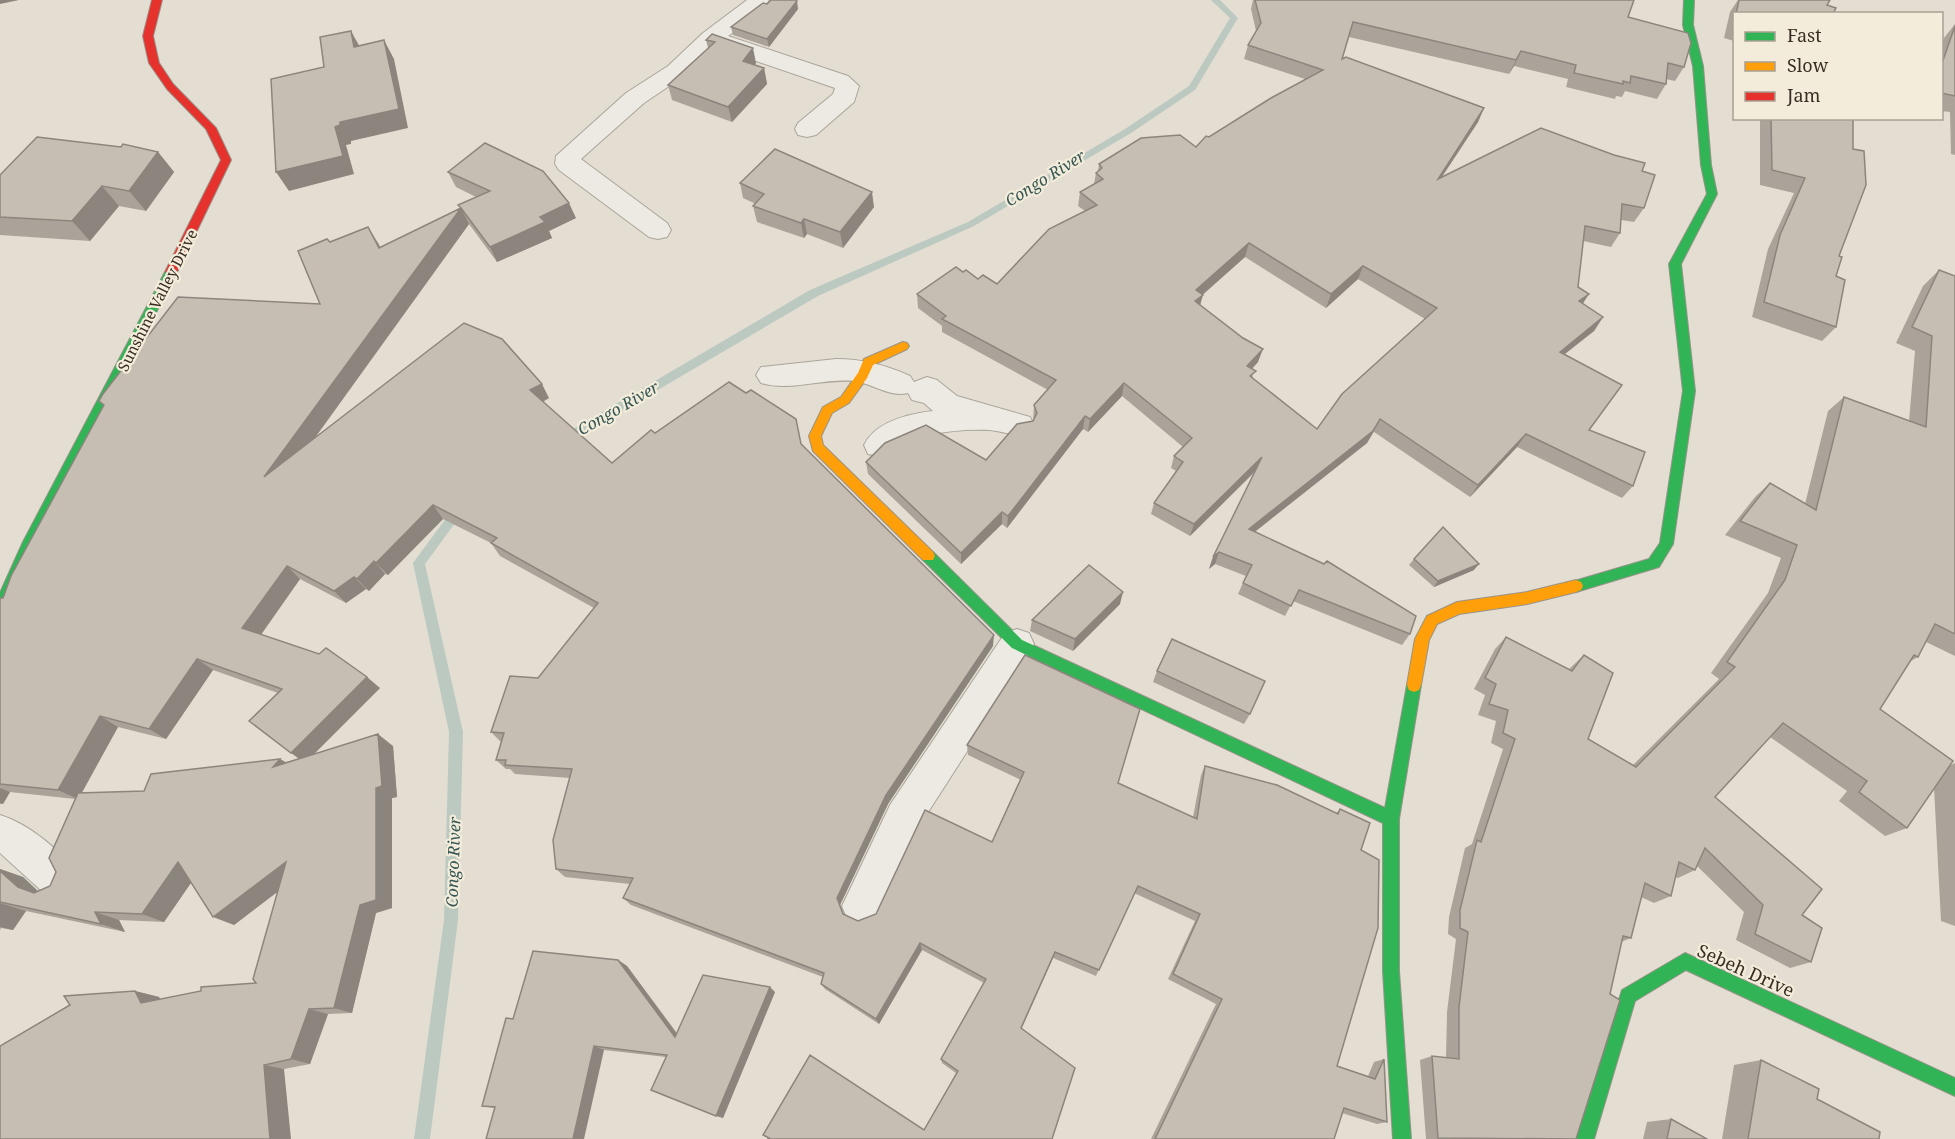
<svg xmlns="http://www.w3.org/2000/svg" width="1955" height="1139" viewBox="0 0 1955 1139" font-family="'Noto Serif',serif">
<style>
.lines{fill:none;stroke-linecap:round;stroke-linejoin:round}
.stream{fill:#bcc9c1;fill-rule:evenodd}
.street-casing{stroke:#aaa49a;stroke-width:2}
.fast-casing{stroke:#99938a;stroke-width:2}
.slow-casing{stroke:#99938a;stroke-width:2}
.jam-casing{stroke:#99938a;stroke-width:2}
.street{fill:#eceae3;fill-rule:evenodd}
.fast{fill:#30b455;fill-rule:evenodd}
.slow{fill:#ff9f0a;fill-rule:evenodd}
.jam{fill:#e5322d;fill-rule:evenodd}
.wall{fill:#aba39a;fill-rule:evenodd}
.shaded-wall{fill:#8b857d}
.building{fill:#c7beb3;stroke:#8b857d;stroke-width:1.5;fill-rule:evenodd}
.labels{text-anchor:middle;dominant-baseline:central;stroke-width:4.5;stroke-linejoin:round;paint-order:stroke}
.street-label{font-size:15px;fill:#382d23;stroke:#f3ecda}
.water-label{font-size:16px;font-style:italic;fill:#345654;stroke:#f3ecda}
.near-street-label{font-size:18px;fill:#382d23;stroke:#f3ecda}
</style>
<rect width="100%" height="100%" fill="#e4ded2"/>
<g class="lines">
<g class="stream">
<polygon points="1211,0 1220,0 1238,18 1195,90 1131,133 974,226 818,296 569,442 561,442 559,439 561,436 810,290 968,222 1125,129 1189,86 1230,18"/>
<polygon points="462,506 466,508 468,511 458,519 425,564 463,732 458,920 430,1139 414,1139 444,920 449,732 413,563 450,513"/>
</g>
<defs>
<g id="street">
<polygon points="747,0 769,0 760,13 728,36 848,76 859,86 854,102 816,135 807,137 798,135 795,129 798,123 833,94 835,88 715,47 684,76 644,103 581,159 667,223 671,230 667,237 658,239 649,237 559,170 555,164 556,156 626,93 668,66 703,33"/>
<path d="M836,359C863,359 886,365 910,376L914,382L927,377L937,380L957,396L1030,417L1034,425L1030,433C1015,438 1004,431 989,430C969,429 947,431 928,435C903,440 889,460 868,454L864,445C876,421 908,414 933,411L924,403L912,400L908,393C891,398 871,383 854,381C823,378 790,392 761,383L756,375L761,367Z"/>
<polygon points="1017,629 1029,633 1034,644 1029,655 916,831 876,920 862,926 848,920 842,906 890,805 1005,633"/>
<path d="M0,815C27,823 67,853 78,880L73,894L59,899L45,894L0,853Z"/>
</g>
<g id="fast">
<polygon points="1684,0 1694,0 1693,25 1703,66 1711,165 1717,194 1681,264 1695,391 1673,544 1659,567 1576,592 1571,590 1569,586 1571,582 1649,559 1660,543 1683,391 1669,264 1707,194 1701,165 1693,66 1683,25"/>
<polygon points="171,268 177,272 36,544 5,612 0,614 0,593 23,542 165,272"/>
<polygon points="928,550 933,552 1022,640 1385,808 1407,685 1409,680 1414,678 1419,680 1421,685 1399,819 1399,971 1411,1139 1393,1139 1383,971 1383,823 1012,648 923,560 921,556 923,552"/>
<polygon points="1685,953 1955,1078 1955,1096 1686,970 1635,1001 1594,1139 1576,1139 1622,990"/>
</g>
<g id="slow">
<polygon points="903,342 907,343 909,346 907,349 873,365 867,378 849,403 832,413 821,436 823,445 933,552 935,556 933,560 923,560 813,451 809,436 823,407 841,397 858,373 864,359"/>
<polygon points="1576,580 1581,582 1583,586 1581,590 1576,592 1527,604 1459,614 1437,624 1429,640 1421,685 1419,690 1414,692 1409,690 1407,685 1415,639 1427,616 1457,602 1527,592"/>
</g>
<polygon id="jam" points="152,0 162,0 153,36 159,63 173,84 216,128 231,160 177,272 171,276 165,272 221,160 206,129 167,89 149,63 143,36"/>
</defs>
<use href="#street" class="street-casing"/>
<use href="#fast" class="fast-casing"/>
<use href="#slow" class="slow-casing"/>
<use href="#jam" class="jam-casing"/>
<use href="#street" class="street"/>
<use href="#fast" class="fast"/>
<use href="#slow" class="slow"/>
<use href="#jam" class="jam"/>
</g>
<g class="wall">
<path d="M1253,0H1634L1628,17L1684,67L1675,81L1666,79V84L1657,99L1625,91L1622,97L1616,96L1615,99L1566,87L1568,79L1514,66L1509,74L1349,37L1342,59L1484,108L1478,122L1442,177L1642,171L1644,208L1634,222L1621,220L1620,233L1611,247L1583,241L1578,287L1583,304L1603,317L1594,331L1564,354L1589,430L1633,486L1622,498L1517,447L1470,497L1374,432L1367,443L1255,532L1410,634L1402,645L1293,601L1285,616L1238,594L1246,576L1215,564L1209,569L1213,557L1255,472L1190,536L1151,514L1154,503L1176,471L1171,468L1174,456L1183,447L1122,396L1088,432L1083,429L1007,528L1002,524L961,564L868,474L866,462L986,460L1033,421L1034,405L1048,390L942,332V326L918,308L917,294L963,272L978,279L997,284L1085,211L1078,206L1080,192L1094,184L1096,173L1098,171L1099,164L1196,147L1209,137L1305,79L1244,59L1248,45L1256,31L1251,9ZM1245,257L1326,308L1358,279L1425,319L1317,429L1253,379L1252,369L1258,362L1200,305L1202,295Z"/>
<polygon points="1738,0 1830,0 1827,5 1833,14 1734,14 1734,41 1724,38 1730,12"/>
<polygon points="767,4 798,9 769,47 733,35 731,27"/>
<polygon points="1955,24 1955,155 1951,154 1950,112 1941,111 1941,44 1944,38"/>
<polygon points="712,34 756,63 755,65 764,68 767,84 732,122 672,100 668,85 708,48 706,40"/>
<polygon points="1760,118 1853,118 1836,276 1836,327 1822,341 1752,317 1768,249 1794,193 1760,185"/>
<polygon points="158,152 174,172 146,211 119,206 90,241 0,235 0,175"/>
<path d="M448,172L576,218L549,231L552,238L497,262L469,224L315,438L549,398L543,402L612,463L655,433L802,444L993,646L888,804L840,905L844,914L858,921L876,914L992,842L1021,780L968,755L967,745L1118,783L1193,817L1201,775L1205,766L1336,813L1340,809L1361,850L1337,1066L1368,1076L1374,1062L1384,1059L1387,1122L1377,1124L1342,1113L1334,1139H1151L1216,1004L1168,979L1195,921L1134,893L1096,976L1053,958L1021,1028L924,1130L956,1073L942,1063L941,1059L984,983L922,950L879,1024L825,989L821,984L823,977L631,905L623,898L630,884L565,877L556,869L570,778L515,774L510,769H506L496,760L501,742L491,732L538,678L594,608L500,556L491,543L443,519L388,575L385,574L369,591L366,589L346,603L300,579L261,635L380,688L315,753L393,746L397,797L392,798V908L376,913L352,1013L328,1014L310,1064L284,1069L4,1043L135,991L159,997L160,999L256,983L278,891L234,925L191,883L164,922L119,920L125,932L26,911L13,930L1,928L0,930V869L23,877L38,891L50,886L56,872L75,799L10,792L3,804H0V598H3L104,406L99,401L320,304L330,242L378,243L380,247L460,208L458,205L476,197L456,187ZM213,670L278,693L299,758L286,762L280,759L144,791L82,793L118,727L166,739Z"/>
<polygon points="740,183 874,207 843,248 807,234 804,238 757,222 753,206 756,204 743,198"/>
<polygon points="1939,270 1955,276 1955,656 1926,642 1918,657 1909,662 1880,709 1949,766 1955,763 1955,926 1941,921 1934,788 1907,828 1885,836 1839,801 1847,791 1770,737 1715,797 1802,915 1811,962 1790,968 1736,940 1744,912 1697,866 1695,870 1678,878 1675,877 1671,896 1654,903 1641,897 1631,938 1621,942 1576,1139 1426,1139 1420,1060 1432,1056 1446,1058 1447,1012 1456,939 1448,934 1449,917 1465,848 1472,844 1503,749 1491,743 1496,721 1478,715 1485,695 1474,689 1495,649 1506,637 1568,670 1584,655 1588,739 1633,765 1719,679 1711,673 1768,593 1781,558 1725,535 1755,497 1770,483 1805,504 1828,411 1844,397 1909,421 1915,351 1896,343 1923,286"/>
<polygon points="1414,559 1474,570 1434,587 1409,565"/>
<polygon points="1120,604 1073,651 1030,631 1032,620"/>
<polygon points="1157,671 1250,714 1244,724 1153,682"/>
<polygon points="618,960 627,966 677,1033 775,992 723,1118 666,1057 604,1050 495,1108 482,1106 513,1019"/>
<polygon points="1761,1060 1817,1099 1879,1139 1722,1139 1734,1065"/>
<polygon points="1671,1119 1707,1139 1643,1139 1647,1122"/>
</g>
<g class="shaded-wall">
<polygon points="0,0 19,0 0,4"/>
<polygon points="797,1 798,9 769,47 767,39"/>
<polygon points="351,31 361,49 354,47"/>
<polygon points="384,40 394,59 408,128 351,141 351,144 346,145 354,174 289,191 276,172 335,127 340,122"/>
<polygon points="753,48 756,63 746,76 743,61"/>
<polygon points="1521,51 1514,66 1509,74 1516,60"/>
<polygon points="764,68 767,84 732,122 728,107"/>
<polygon points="1484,108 1478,122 1431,193 1438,179"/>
<polygon points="158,152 174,172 146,211 129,191"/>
<polygon points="102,186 119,206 90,241 72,221"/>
<polygon points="872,192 874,207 843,248 840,232"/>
<polygon points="569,203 576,218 549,231 552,238 497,262 490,247 540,217"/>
<polygon points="461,208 469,224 277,490 264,477"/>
<polygon points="804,219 807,234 804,238 801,223"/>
<polygon points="368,227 378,243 388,263 379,248"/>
<polygon points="1249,243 1245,257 1199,298 1203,295 1199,309 1195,302 1196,290"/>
<polygon points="1363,266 1358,279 1326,308 1331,294"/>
<polygon points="1589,294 1580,308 1579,301"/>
<polygon points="1603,317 1594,331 1551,365 1560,352"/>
<polygon points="1263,349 1258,362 1242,379 1247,366"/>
<polygon points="1124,383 1122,396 1088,432 1090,419"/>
<polygon points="542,384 549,398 538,404 530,390"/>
<polygon points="1085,416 1083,429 1007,528 1008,516"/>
<polygon points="1380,419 1367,443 1244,540 1249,529"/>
<polygon points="1526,434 1517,447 1470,497 1478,485"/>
<polygon points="1262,457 1257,469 1190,536 1194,524"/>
<polygon points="433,505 443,519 388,575 376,563"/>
<polygon points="1002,512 1002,524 961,564 961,553"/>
<polygon points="1219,552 1215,564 1209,569 1213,557"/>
<polygon points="374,561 385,574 369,591 357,579"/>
<polygon points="1479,564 1474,570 1434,587 1438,581"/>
<polygon points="287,566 300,579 257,640 242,628"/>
<polygon points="354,577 366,589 346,603 334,591"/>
<polygon points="1123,592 1120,604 1073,651 1075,639"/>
<polygon points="994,635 993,646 888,804 840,905 846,921 837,898 886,795"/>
<polygon points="197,659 213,670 166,739 149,729"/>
<polygon points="367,677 380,688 305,763 291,753"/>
<polygon points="100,716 118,727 78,799 58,790"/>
<polygon points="378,734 393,746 397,797 392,798 392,908 376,913 352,1013 334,1008 376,788"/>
<polygon points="280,759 298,770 273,767"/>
<polygon points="0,788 10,792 3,804 0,803"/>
<polygon points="178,862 199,871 164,922 142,914"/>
<polygon points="286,862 305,871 234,925 213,917"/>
<polygon points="0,869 23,877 43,896 18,887 0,871"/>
<polygon points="0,903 26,911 13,930 0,927"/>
<polygon points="95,912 119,920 125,932 101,924"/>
<polygon points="920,943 922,950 879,1024 876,1019"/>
<polygon points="1055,952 1053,958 1020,1032 1021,1028"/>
<polygon points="618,960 627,966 682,1041 675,1037"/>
<polygon points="770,987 775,992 723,1118 716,1116"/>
<polygon points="135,991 159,997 164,1008 141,1003"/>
<polygon points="309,1009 328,1014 310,1064 291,1059"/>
<polygon points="594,1046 604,1050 584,1139 573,1139"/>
<polygon points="264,1065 284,1069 291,1139 270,1139"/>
</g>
<g class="building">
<polygon points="771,0 796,0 797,1 767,39 731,27 763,3 767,4"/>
<path d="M1255,0H1634L1628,17L1688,33L1691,43L1684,67L1668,63L1666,84L1631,76L1630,83L1623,81V84L1574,73L1576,65L1521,51L1516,60L1353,22L1342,59L1346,57L1484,108L1438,179L1541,128L1614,155L1645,163L1642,171L1655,175L1644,208L1622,204L1620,233L1585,226L1578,287L1589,294L1579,301L1603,317L1560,352L1622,385L1589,430L1645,452L1633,486L1526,434L1478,485L1380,419L1373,431L1249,529L1324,564L1327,561L1416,616L1410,634L1299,590L1291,606L1243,583L1252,565L1219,552L1213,557L1262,457L1194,524L1154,503L1183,462L1174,456L1192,438L1124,383L1090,419L1085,416L1008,516L1002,512L961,553L866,462L885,443L926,425L986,460L1017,424L1033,421L1037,413L1034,405L1056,380L942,319L946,316L917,294L956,267L963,272L966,270L978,279L983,275L997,284L1049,229L1097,205L1080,192L1103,179L1096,173L1102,168L1099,164L1141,138L1180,135L1196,147L1206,136L1209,137L1271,98L1323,70L1248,45L1261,23ZM1249,243L1331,294L1363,266L1437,308L1342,394L1317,429L1250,376L1256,371L1247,366L1263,349L1243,338L1195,301L1203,295L1196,290Z"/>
<polygon points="1739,0 1830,0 1827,5 1836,8 1833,14 1736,14"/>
<polygon points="1955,26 1955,96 1941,93 1941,66"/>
<polygon points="351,31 354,47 384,40 399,109 340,122 340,125 335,127 343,156 276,172 271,79 324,67 320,37"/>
<polygon points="712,34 753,48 743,61 764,68 728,107 668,85 715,42 706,40"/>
<polygon points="1771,118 1853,118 1853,149 1864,151 1866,185 1839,256 1842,257 1836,276 1845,280 1836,327 1764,302 1780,235 1805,178 1772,170"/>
<polygon points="37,137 121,147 123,144 158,152 129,191 102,186 72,221 0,217 0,175"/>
<polygon points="485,143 543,171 569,203 540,217 545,222 490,247 461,208 264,477 464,323 502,339 542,384 530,390 612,463 651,430 655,433 729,382 746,393 751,390 796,419 801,444 994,635 886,795 837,898 843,914 858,921 876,914 925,810 992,842 1024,772 967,745 1025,655 1140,709 1118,783 1197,819 1205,766 1277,785 1338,814 1340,809 1370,823 1361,850 1379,860 1378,928 1337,1066 1375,1079 1384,1059 1387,1122 1344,1108 1334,1139 1155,1139 1222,999 1173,974 1200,914 1138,886 1099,970 1055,952 1021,1028 1075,1068 1052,1139 768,1139 769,1138 763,1135 810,1055 924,1130 958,1071 941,1059 986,979 920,943 876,1019 821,984 824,973 623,898 633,878 556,869 553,840 572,769 505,765 506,760 496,760 504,733 491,732 510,676 538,678 598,603 491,543 497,538 433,505 376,563 374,561 357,579 354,577 334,591 287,566 242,628 319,654 326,648 367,677 291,753 249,721 282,689 197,659 149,729 100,716 58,790 0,784 0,598 3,598 11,576 104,405 99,401 103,394 178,297 320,304 298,251 327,239 330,242 368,227 379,248 461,208 458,205 490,191 448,172"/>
<polygon points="775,149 872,192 840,232 804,219 801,223 753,206 764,194 740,183"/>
<polygon points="1939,270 1955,276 1955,634 1935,624 1918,657 1914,655 1880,709 1953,761 1907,828 1859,792 1867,781 1783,723 1715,797 1822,889 1802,915 1822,928 1811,962 1755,934 1763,905 1705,848 1695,870 1679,862 1671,896 1645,883 1631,938 1623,936 1610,994 1620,1000 1576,1139 1438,1138 1432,1056 1459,1059 1459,1007 1468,932 1460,928 1460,910 1477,840 1481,842 1515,739 1503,733 1508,710 1489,704 1496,684 1485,678 1506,637 1572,671 1584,655 1613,673 1588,739 1636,767 1735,667 1727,662 1785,580 1797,545 1740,521 1770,483 1816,510 1844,397 1926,427 1932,336 1912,327"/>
<polygon points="1443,527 1479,564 1438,581 1414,559"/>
<polygon points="1089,565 1123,592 1075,639 1032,620"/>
<polygon points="1172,639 1265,681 1250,714 1157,671"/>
<polygon points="378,734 382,786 376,788 376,900 360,905 334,1008 309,1009 291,1059 264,1065 270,1139 0,1139 0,1046 70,1005 64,996 135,991 141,1003 201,991 201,987 256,983 253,979 286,862 213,917 178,862 142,914 95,912 101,924 0,902 0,871 18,887 34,893 50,886 56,872 49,858 78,793 144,791 151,774 280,759 273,767"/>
<polygon points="533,951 618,960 675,1037 703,975 770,987 716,1116 651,1090 667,1055 594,1046 573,1139 486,1139 495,1107 482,1106 506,1018 513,1019"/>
<polygon points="1761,1060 1819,1089 1817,1099 1880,1132 1879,1139 1748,1139"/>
<polygon points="1671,1119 1707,1139 1667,1139"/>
</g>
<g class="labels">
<g class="street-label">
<text transform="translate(157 300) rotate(-63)">Sunshine Valley Drive</text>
</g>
<g class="water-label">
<text transform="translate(1045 178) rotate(-32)">Congo River</text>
<text transform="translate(618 408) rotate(-30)">Congo River</text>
<text transform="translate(453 862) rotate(-88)">Congo River</text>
</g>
<g class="near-street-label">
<text transform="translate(1746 970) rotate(24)">Sebeh Drive</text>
</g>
</g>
<rect x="1733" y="12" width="210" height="108" fill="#f3ecda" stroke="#a8a091" stroke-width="1.5"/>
<rect x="1745" y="32" width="30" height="9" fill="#30b455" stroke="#a8a091" stroke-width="1.5"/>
<text x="1787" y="42" font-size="18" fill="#382d23">Fast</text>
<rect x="1745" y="62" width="30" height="9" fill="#ff9f0a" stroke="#a8a091" stroke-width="1.5"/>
<text x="1787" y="72" font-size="18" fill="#382d23">Slow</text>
<rect x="1745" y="92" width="30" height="9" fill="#e5322d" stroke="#a8a091" stroke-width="1.5"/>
<text x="1787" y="102" font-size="18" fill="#382d23">Jam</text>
</svg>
